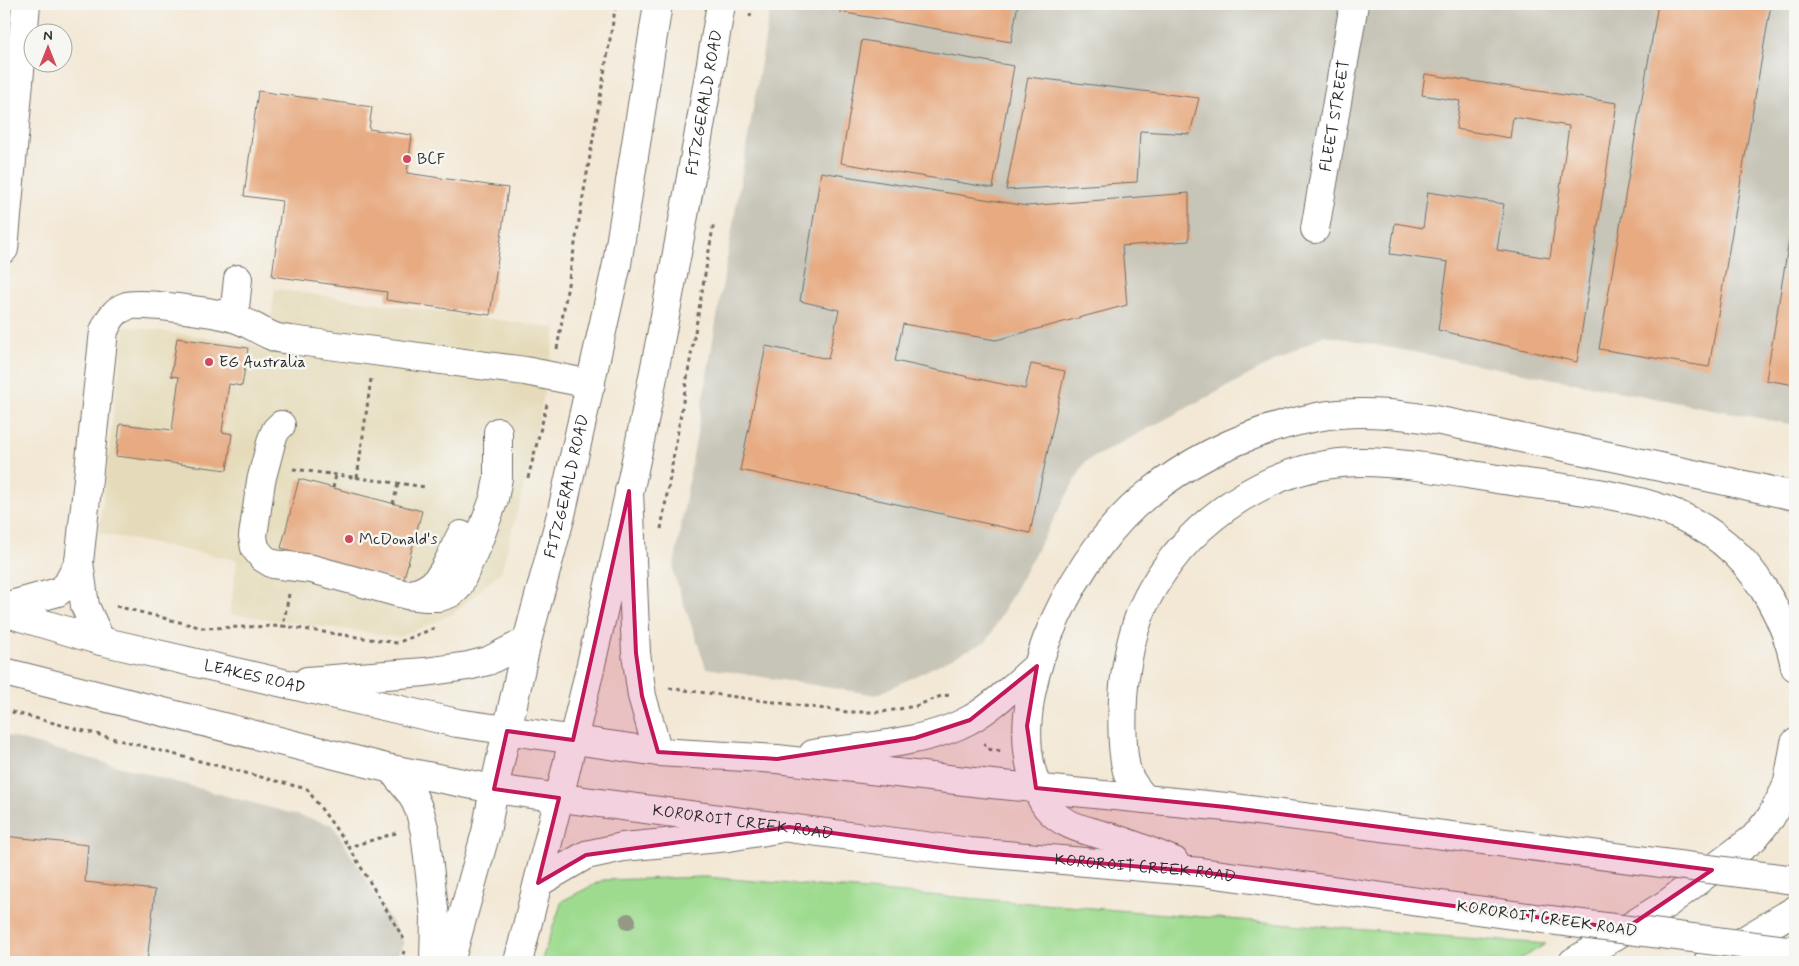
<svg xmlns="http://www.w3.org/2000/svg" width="1799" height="966" viewBox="0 0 1799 966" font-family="Mynerve,sans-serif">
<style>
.built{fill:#e5dbba}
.industrial{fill:#c7c5b8}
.green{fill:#9edb8f;stroke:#64835d}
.building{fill:#e7aa81}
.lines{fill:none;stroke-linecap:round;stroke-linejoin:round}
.minor-casing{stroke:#716d66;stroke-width:30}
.major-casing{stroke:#716d66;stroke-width:30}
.highway-casing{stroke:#716d66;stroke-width:30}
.path{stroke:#716d66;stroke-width:3;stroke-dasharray:4 4;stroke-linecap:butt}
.minor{stroke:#fff;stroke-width:28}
.major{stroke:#fff;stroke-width:28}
.highway{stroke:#fff;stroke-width:28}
.highway-bridge-casing{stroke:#716d66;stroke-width:30;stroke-linecap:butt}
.highway-bridge{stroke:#fff;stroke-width:28}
.tree{fill:#959885}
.marked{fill:#c2185b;fill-opacity:0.2;stroke:#c2185b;stroke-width:4;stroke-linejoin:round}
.poi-dot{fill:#d1495b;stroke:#f6f6f2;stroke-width:2}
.labels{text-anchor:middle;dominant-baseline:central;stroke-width:5;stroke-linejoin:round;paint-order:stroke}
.street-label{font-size:16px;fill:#2b2b2b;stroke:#f6f6f2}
.poi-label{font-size:16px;fill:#2b2b2b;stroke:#f6f6f2;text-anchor:start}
</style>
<rect width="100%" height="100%" fill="#f6f6f2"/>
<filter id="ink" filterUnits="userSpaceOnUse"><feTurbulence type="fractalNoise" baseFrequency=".02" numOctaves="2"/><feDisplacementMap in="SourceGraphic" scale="10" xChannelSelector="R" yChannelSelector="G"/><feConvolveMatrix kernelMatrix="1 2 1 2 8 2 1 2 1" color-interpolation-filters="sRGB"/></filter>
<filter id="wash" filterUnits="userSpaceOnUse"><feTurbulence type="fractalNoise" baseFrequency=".0096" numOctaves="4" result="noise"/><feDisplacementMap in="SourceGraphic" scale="20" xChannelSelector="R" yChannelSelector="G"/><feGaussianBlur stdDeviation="1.12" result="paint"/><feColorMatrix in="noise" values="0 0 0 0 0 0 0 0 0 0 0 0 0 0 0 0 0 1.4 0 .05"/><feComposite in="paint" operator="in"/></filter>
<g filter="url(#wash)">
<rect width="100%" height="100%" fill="#f3e8d5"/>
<polygon class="built" points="275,289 556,328 532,457 501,572 453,614 399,637 230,614 237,560 99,533 124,326 252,344 266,353"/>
<g class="industrial">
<polygon points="771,4 1795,4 1795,425 1324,335 1085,462 987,641 876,695 706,668 673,572"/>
<polygon points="4,735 333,825 404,943 393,962 4,962"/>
</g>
<polygon class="green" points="705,877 1478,939 1546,944 1515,962 541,962 562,901 603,880"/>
<g id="blocks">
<g class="building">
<polygon points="842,4 1018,4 1011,42 840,12"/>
<polygon points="1658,4 1771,4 1709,367 1599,349"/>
<polygon points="862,40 1014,66 993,188 841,163"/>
<polygon points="1425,74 1617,103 1577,362 1438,330 1448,262 1390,254 1395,223 1423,228 1428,192 1504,204 1497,250 1550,258 1569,126 1513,117 1510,138 1456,129 1460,101 1422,95"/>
<polygon points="1028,77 1199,98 1190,134 1140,131 1137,182 1006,190"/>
<polygon points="258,91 372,107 369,129 412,135 407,173 508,188 490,315 386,300 387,292 272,276 282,201 244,196"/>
<polygon points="821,172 1027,206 1189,193 1189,241 1122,246 1127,305 996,340 903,324 895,361 1025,389 1031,364 1065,371 1030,533 740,470 766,346 828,359 839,310 800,301"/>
<polygon points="1794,210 1795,210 1795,385 1766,380"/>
<polygon points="177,338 248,348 242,386 229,384 222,432 232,434 227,470 116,456 120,424 172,430 179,377 171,376"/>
<polygon points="299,479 422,511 403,582 281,548"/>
<polygon points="4,836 88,845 85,882 155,890 147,962 4,962"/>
</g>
</g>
</g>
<g filter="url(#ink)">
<use href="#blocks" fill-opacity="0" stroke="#716d66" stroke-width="1"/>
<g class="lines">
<defs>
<g id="minor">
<path id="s1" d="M1315,229L1354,4"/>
<polyline points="4,249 26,4"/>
<polyline points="234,317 238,279"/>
<polyline points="281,425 276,430 272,439 261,481 253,536 255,548 263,558 273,564 312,569 407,595 426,597 440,597 451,593 458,587 478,542 494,499 498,478 498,432"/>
<path d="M411,594C443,588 447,561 461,535"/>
<polyline points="4,607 58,592 67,585 79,562"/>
<path d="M101,641L85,606L79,562L104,331C109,320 114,310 127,306C138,301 220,313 234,318C248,322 259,331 272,336C278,339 285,339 291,340L525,371L591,384"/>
</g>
<g id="major">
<path id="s2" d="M507,731L527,641L561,515L617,264L658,4"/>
<path id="s3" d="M573,740C632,497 680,251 721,4"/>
<polyline points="538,883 586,855 623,847 729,837 777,829"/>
<polyline points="450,962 486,832 494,789"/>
<polyline points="518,962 559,798"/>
</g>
<g id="highway">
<polyline points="629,491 636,653 642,696 658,752"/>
<path id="s4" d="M4,612L101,641L457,723L658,752L777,759L982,783L1226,807L1662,863"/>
<path id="s5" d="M4,672L391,769L494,789L970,852L1201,872L1550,920"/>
<polyline points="307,681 425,672 468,666 488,661 527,641"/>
<path d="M813,754C860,747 928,743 969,720C992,708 1017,683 1037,666"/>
<polyline points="391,769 413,796 420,812 425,832 435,917 434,962"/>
<polyline points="494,789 507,731"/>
<polyline points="559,798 573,740"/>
<path d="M1145,799C1140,793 1134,786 1130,779C1119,758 1122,694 1126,670C1130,643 1138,613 1152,589C1194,516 1276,462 1361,462C1411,462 1461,474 1511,481C1607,495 1706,496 1763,588C1778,612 1790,638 1795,667"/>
<path d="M1174,861C1156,854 1138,846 1119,840C1093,831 1064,829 1046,806C1038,795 1035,782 1031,768C1010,680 1079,548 1148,494C1197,455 1255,429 1317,417C1388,404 1462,426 1531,440C1620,458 1707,477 1795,496"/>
<polyline points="1573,962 1668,903 1754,838 1771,817 1782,796 1788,782 1795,743"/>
<polyline points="1708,962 1795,910"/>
</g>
</defs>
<use href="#minor" class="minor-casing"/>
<use href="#major" class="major-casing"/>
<use href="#highway" class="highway-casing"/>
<g class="path">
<polyline points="750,17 753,4"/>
<polyline points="557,349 616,4"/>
<polyline points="293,469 426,487"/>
<polyline points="357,478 371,379"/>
<polyline points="528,478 547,404"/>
<polyline points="333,488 336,475"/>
<polyline points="393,504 398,484"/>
<polyline points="661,529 714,222"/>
<polyline points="289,594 283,626 397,643 437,627"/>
<polyline points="116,606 203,628 283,626"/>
<polyline points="669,688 848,712 882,712 916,706 941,696 951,695"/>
<polyline points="4,710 307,789 349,847"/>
<polyline points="984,743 987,749 1001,751"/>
<polyline points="396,833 349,847 405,941"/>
<polyline points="401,962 404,951"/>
</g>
<use href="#minor" class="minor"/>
<use href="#major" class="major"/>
<use href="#highway" class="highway"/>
<defs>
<g id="highway-bridge">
<polyline points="1662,863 1795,880"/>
<polyline points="1550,920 1795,951"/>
</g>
</defs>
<use href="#highway-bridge" class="highway-bridge-casing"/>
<use href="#highway-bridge" class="highway-bridge"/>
</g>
<circle class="tree" cx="628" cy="921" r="8"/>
</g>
<path class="marked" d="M629,491L636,653L642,696L658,752L777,759L915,738L970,720L1037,666L1027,726L1036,788L1226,807L1712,870L1625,929L1201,872L970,852L789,827L586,855L538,883L559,798L494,789L507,731L573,740Z"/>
<g class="poi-dot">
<circle cx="407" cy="159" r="5"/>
<circle cx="209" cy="362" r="5"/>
<circle cx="349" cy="539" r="5"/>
</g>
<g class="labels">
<g class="street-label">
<text stroke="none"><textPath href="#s3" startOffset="651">FITZGERALD ROAD</textPath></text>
<text stroke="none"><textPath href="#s1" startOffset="115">FLEET STREET</textPath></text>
<text stroke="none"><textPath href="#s2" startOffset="252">FITZGERALD ROAD</textPath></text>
<text stroke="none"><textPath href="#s4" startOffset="259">LEAKES ROAD</textPath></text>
<text stroke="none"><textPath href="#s5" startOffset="755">KOROROIT CREEK ROAD</textPath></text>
<text stroke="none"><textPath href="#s5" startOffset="1160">KOROROIT CREEK ROAD</textPath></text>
<text transform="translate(1547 919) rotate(8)">KOROROIT CREEK ROAD</text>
</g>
<g class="poi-label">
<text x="417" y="159">BCF</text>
<text x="219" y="362">EG Australia</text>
<text x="359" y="539">McDonald's</text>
</g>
</g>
<rect width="1799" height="966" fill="none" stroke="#f6f6f2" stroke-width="20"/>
<g transform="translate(48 48)"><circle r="24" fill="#f6f6f2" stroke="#a5a5a2"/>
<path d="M0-4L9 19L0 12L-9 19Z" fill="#d1495b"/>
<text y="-8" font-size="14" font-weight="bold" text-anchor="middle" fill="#2b2b2b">N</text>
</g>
</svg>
